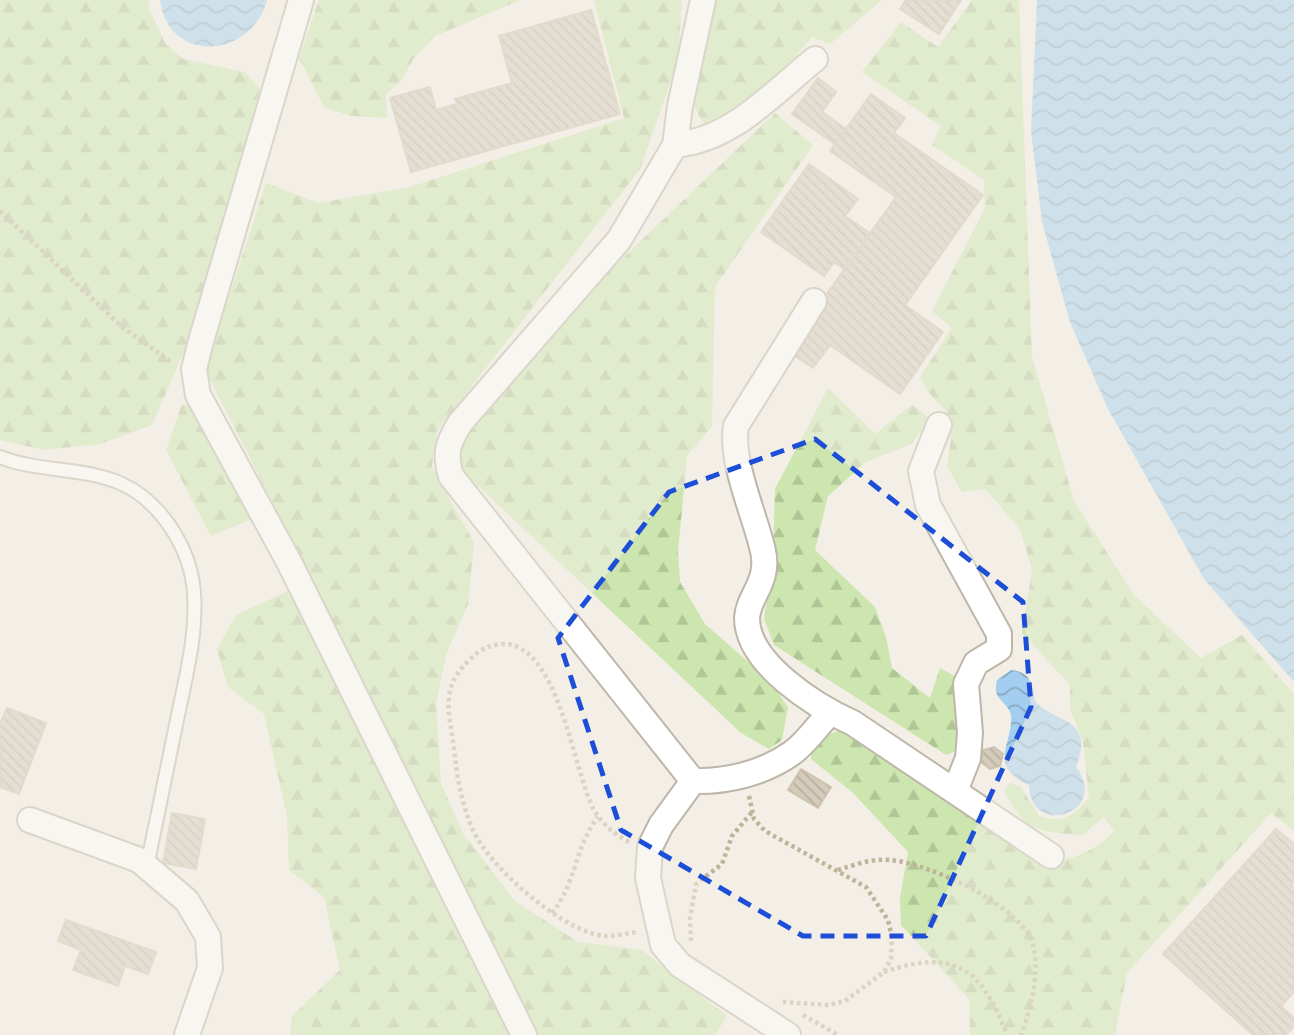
<svg xmlns="http://www.w3.org/2000/svg" width="1294" height="1035" viewBox="0 0 1294 1035" font-family="'Noto Sans',sans-serif">
<style>
.forest{fill:url(#forest-firs)}
.water{fill:url(#water-waves)}
.building{fill:url(#building-back-hatch);stroke:#cfc3af;stroke-width:2}
.lines{fill:none;stroke-linecap:round;stroke-linejoin:round}
.lane-casing{stroke:#beb7a9;stroke-width:16}
.street-casing{stroke:#beb7a9;stroke-width:28}
.path{stroke:#bfb39a;stroke-width:4.5;stroke-dasharray:3.5 3.5;stroke-linecap:butt}
.lane{stroke:#fff;stroke-width:12}
.street{stroke:#fff;stroke-width:24}
.marked{fill:none;stroke:#1d4ed8;stroke-width:5;stroke-dasharray:14 9;stroke-linejoin:round}
</style>
<defs>
<pattern id="forest-firs" width="22" height="20" patternUnits="userSpaceOnUse" patternTransform="scale(1.75)"><rect width="22" height="20" fill="#cde6af"/><path d="M5 1l3.5 6h-7zM16 11l3.5 6h-7z" fill="#b1c697"/></pattern>
<pattern id="water-waves" width="16" height="10" patternUnits="userSpaceOnUse" patternTransform="scale(1.75)"><rect width="16" height="10" fill="#a3ceef"/><path d="M0 5q4-4 8 0t8 0" fill="none" stroke="#87a9c2"/></pattern>
<pattern id="building-back-hatch" width="6" height="6" patternUnits="userSpaceOnUse" patternTransform="scale(1.75)"><rect width="6" height="6" fill="#d4cbbb"/><path d="M-1 5l2 2M0 0l6 6M5-1l2 2" fill="none" stroke="#b7afa1"/></pattern>
</defs>
<rect width="100%" height="100%" fill="#f3efe6"/>
<g class="forest">
<polygon points="0,0 149,0 149,8 165,43 183,59 244,72 260,88 197,321 152,425 100,444 44,450 0,440"/>
<polygon points="319,0 521,0 435,36 414,58 402,80 386,94 387,118 351,116 324,107 299,58"/>
<polygon points="594,0 682,0 678,60 640,169 437,431 432,467 474,543 468,605 447,652 436,703 441,784 464,835 515,901 578,942 642,950 727,1016 715,1035 531,1035 342,638 205,370 266,183 319,203 410,187 624,118"/>
<path d="M713,0H882L830,44L812,37C782,72 750,114 704,124L694,107Z"/>
<path d="M972,0H1019L1032,357L1074,501L1134,595L1201,658L1242,635L1294,694V831L1271,813L1127,973L1115,1035H970L969,999L901,925L900,898L908,852L853,793L811,759V742L842,729L1045,863C1071,861 1096,851 1114,831L1104,817L1082,835C1038,832 1026,832 1004,791L1010,783L1021,787L1039,816C1063,824 1073,816 1089,798L1083,743L1070,709V685L1022,633L1032,570L1020,529L985,489L962,492L947,466L951,439L947,412L928,392L920,377L952,328L932,311L985,208L984,180L932,145L941,126L862,72L901,22L938,47Z"/>
<polygon points="775,113 813,145 715,287 712,426 687,456 678,552 680,582 705,624 769,680 788,707 782,740 769,749 741,733 462,471 459,448 469,427 603,277"/>
<polygon points="828,388 875,434 912,405 931,419 911,444 866,462 828,496 815,550 875,607 886,637 892,668 930,698 940,668 958,678 958,750 946,755 774,645 764,619 773,554 775,489"/>
<polygon points="182,404 192,406 257,517 211,536 166,450"/>
<polygon points="288,591 510,1035 290,1035 292,1016 340,970 324,897 289,870 287,816 264,714 228,687 217,649 236,615"/>
</g>
<g class="water">
<path d="M160,0H267C251,60 168,64 160,0Z"/>
<polygon points="1037,0 1294,0 1294,682 1204,579 1107,407 1070,322 1042,222 1031,131"/>
<path d="M1011,670C1031,672 1033,684 1035,701C1054,724 1096,716 1076,767C1111,813 1030,839 1029,785C986,766 1014,742 1011,714C1005,699 992,700 997,680Z"/>
</g>
<g class="building">
<polygon points="906,0 961,0 939,34 900,9"/>
<polygon points="591,10 620,114 411,172 390,98 430,87 436,110 457,104 455,99 512,83 499,36"/>
<polygon points="818,78 836,92 822,112 846,129 835,144 792,114"/>
<polygon points="871,94 905,118 894,133 983,195 905,305 943,332 900,394 830,345 813,368 792,354 811,316 896,197 830,151"/>
<polygon points="809,164 858,199 845,216 870,233 844,269 834,262 824,276 761,232"/>
<polygon points="7,708 46,723 19,794 0,787 0,723"/>
<polygon points="994,747 1003,754 1000,766 990,769 981,762 983,750"/>
<polygon points="801,769 831,787 818,808 788,790"/>
<polygon points="172,813 205,819 196,869 163,863"/>
<polygon points="1276,829 1294,844 1294,882 1291,885 1294,888 1294,992 1281,1006 1294,1018 1294,1026 1286,1035 1253,1035 1163,954"/>
<polygon points="66,920 156,952 148,974 125,966 118,986 73,970 81,950 58,941"/>
</g>
<g class="lines">
<defs>
<path id="lane" d="M0,457C38,472 82,467 120,483C161,501 191,549 194,593C197,634 186,676 178,715C168,765 157,816 147,867"/>
<g id="street">
<polyline points="301,0 201,341 194,369 198,395 289,562 524,1035"/>
<path d="M703,0L680,106L675,145L619,240L460,423C448,443 444,453 451,476L693,781L661,825L650,847L648,878L663,945L680,965L788,1035"/>
<path d="M675,145C732,140 772,94 815,59"/>
<path d="M814,301L736,426C730,462 755,515 763,551C770,582 748,596 747,618C747,664 817,707 853,723L1051,856"/>
<polyline points="939,425 921,471 928,505 999,634 999,649 976,663 966,684 970,733 968,758 955,791"/>
<path d="M693,781C727,782 764,773 792,753C806,743 818,725 830,713"/>
<polyline points="30,820 139,860 187,901 208,937 210,968 187,1035"/>
</g>
</defs>
<use href="#lane" class="lane-casing"/>
<use href="#street" class="street-casing"/>
<g class="path">
<polyline points="0,211 121,326 171,362"/>
<polyline points="749,796 754,819 765,831 866,887 888,920 892,938 891,959 884,972 845,1001 829,1005 782,1002"/>
<path d="M629,842C614,834 603,825 594,810C573,771 559,642 502,644C493,645 485,647 477,653C439,685 448,706 454,748C457,777 461,803 473,830C489,867 565,934 606,936C616,936 628,933 638,932"/>
<path d="M838,870C854,865 872,858 890,860C928,863 1023,906 1033,945C1040,971 1031,1010 1021,1035"/>
<path d="M552,913C576,884 575,846 598,817"/>
<polyline points="691,941 690,918 696,884 722,864 732,836 752,812"/>
<path d="M884,972C954,948 982,968 1007,1035"/>
<polyline points="803,1015 838,1035"/>
</g>
<use href="#lane" class="lane"/>
<use href="#street" class="street"/>
</g>
<path d="M0 0H1294V1035H0ZM815,439L1023,602L1031,707L926,936H803L621,830L558,638L669,492Z" fill="#f3efe6" fill-opacity=".55" fill-rule="evenodd"/>
<path class="marked" d="M815,439L1023,602L1031,707L926,936H803L621,830L558,638L669,492Z"/>
</svg>
